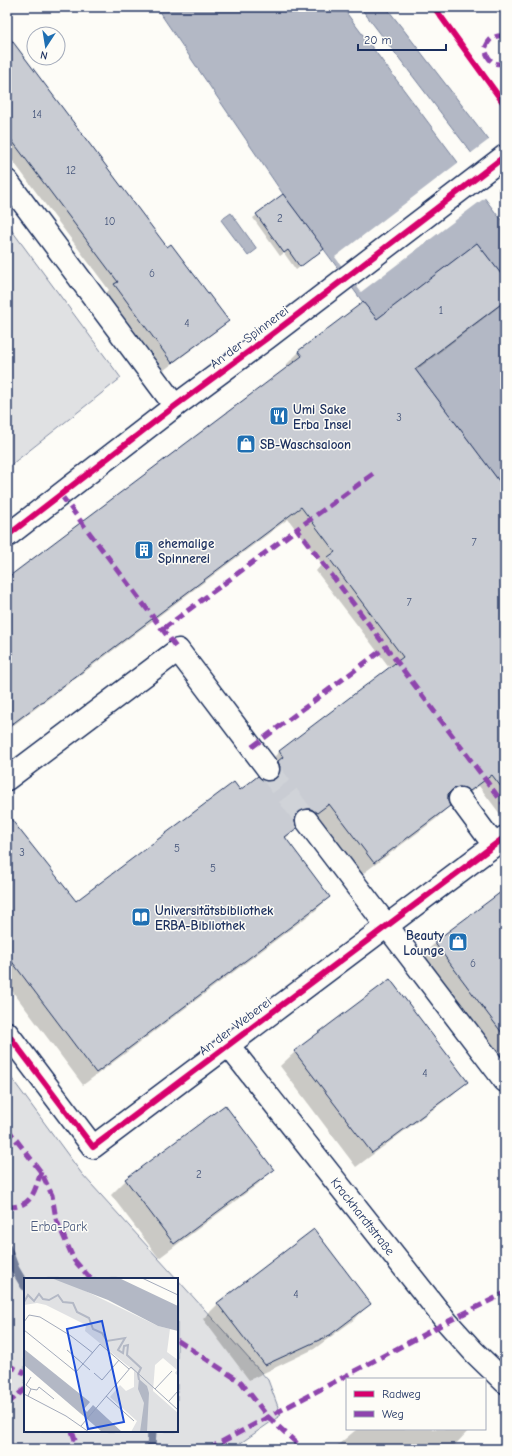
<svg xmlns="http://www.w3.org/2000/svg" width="512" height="1456" viewBox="0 0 512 1456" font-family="'Comic Neue',sans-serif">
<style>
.green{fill:#e0e1e3;stroke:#7e88a0}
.water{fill:#b3b8c5;stroke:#76819c}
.pier{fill:#fdfcf7}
.shadow{fill:#0003}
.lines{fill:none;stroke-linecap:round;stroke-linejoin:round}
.stream{stroke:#76819c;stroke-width:9}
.building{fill:#c9ccd3;stroke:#1b2f5e}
.minor-tunnel{stroke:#d0d3d8;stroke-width:22;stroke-dasharray:22 11;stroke-linecap:butt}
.minor-casing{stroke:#1b2f5e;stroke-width:25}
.minor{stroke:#fdfcf7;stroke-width:22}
.quiet{stroke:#8e44ad;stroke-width:5;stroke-dasharray:10 5;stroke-linecap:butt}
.cycleway-casing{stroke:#fdfcf7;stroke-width:8}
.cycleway{stroke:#d6006c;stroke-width:6}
.labels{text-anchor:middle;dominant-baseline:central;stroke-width:3;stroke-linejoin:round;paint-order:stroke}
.number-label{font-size:11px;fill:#46567b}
.street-label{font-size:13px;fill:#1b2f5e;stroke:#fdfcf7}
.poi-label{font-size:13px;font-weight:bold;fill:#1b2f5e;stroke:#fdfcf7;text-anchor:start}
.park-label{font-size:13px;fill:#4c5c7f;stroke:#fdfcf7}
.inset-river{fill:none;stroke:#b3b8c5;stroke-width:2}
.inset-road{fill:none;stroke:#a3aaba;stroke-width:1}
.view{fill:#1d4ed8;fill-opacity:0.15;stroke:#1d4ed8;stroke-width:2}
.inset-edge{fill:none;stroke:#1b2f5e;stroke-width:2}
</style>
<rect width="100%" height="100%" fill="#fdfcf7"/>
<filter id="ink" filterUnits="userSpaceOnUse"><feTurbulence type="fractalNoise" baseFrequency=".025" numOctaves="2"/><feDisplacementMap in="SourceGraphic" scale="8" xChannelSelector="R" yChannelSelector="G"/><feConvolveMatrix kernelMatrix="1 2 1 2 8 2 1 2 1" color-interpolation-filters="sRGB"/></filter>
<g filter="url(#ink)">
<g class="green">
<polygon points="7,224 121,378 7,468"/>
<polygon points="7,1072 82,1174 177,1279 25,1279 25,1431 177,1431 177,1279 268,1380 281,1415 232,1449 7,1449"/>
</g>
<g class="water">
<polygon points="156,7 342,7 498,216 505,222 505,279 477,243 376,320 283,194"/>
<polygon points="360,7 386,7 505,161 505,197"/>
<polygon points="231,213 257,249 248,256 221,220"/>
<polygon points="505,301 505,489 415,369"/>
</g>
<g class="pier">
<polygon points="490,139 505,158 505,183 497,189 470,154"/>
<polygon points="459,162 486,197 361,292 335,257"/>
</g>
<g class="shadow">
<polygon points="7,35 167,249 228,321 219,329 164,370 106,293 109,290 7,153"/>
<polygon points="257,215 323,249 296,270 284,253 280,256 253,218"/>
<polygon points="505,281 505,302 415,371 505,490 505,810 500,814 479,786 456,803 447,799 449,806 436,819 361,875 298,822 293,821 296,828 285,839 329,897 316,910 83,1085 7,984 7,816 75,902 240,791 263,782 268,782 266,775 267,764 280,751 390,668 316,571 322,564 288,519 7,730 7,579 289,368 286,365 299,352 376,321"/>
<polygon points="505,891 505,1054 497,1060 420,958 435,943"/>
<polygon points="295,1052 466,1082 451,1096 356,1167 280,1066"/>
<polygon points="224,1106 272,1170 258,1184 159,1258 111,1195 126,1180"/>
<polygon points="218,1304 369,1304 355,1319 314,1349 249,1380 203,1319"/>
<polygon points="357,1429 470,1429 451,1449 333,1449"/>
</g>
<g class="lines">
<g class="stream">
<polyline points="7,1248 15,1269 25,1286"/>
<polyline points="151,1449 152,1431"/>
</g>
</g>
<g class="building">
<polygon points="7,34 167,247 171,244 229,321 172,363 114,284 118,282 7,134"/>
<polygon points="283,194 324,249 300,267 288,250 284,253 256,214"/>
<polygon points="477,243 505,279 505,301 415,369 505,489 505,792 492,775 470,791 465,788 459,787 453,789 448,794 448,801 450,806 374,863 329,804 317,813 311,809 306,809 300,811 295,817 295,822 297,828 285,837 330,897 96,1073 7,955 7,814 76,901 234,782 240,790 258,776 264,781 270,781 275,779 280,773 280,767 278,761 283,757 279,751 403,657 328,557 335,552 301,507 7,728 7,578 302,356 298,351 363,302 377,319"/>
<polygon points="505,889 505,1037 434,942"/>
<polygon points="390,979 468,1082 372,1153 294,1051"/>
<polygon points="225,1105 274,1170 174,1244 125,1179"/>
<polygon points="314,1229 371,1304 330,1335 265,1365 217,1303"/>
</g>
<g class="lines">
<polyline class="minor-tunnel" points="268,769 307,821"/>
<defs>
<g id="minor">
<polyline points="7,181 175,406"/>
<polyline points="7,536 175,406 267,338 505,156"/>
<polyline points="7,779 178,650 268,769"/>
<polyline points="460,799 494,845"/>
<polyline points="307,821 505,1081"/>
<polyline points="7,1033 93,1147 505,837"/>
<path id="s1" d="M228,1045L447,1322L474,1352L505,1382"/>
</g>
</defs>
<use href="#minor" class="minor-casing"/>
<use href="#minor" class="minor"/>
<g class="quiet">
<path d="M505,36C494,35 489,38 485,49C488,60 493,66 505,63"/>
<polyline points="373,474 297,529 386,647"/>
<polyline points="61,495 178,650"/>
<polyline points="163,629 297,529"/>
<polyline points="252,747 386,647 505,806"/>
<polyline points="7,1128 41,1172 52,1195 56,1219 74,1260 91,1279"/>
<path d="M7,1207C32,1208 34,1192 41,1172"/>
<polyline points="177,1340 241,1382 267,1416 303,1449"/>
<polyline points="7,1365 25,1373"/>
<polyline points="7,1404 25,1389"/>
<polyline points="72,1431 78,1449"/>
<polyline points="208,1449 447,1322 505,1293"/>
</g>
<defs>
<g id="cycleway">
<polyline points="434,7 505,105"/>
<polyline points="7,536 175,406 267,338 505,156"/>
<polyline points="7,1033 93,1147 505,837"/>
</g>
</defs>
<use href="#cycleway" class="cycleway-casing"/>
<use href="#cycleway" class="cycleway"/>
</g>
</g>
<defs>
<symbol id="restaurant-square" viewBox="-11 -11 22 22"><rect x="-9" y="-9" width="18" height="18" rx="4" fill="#1f6fb2" stroke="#fdfcf7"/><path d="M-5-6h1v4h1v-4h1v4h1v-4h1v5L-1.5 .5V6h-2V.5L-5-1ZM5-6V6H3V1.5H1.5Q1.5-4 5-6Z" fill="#fff"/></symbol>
<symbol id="shop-square" viewBox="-11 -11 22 22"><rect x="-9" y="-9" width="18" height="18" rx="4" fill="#1f6fb2" stroke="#fdfcf7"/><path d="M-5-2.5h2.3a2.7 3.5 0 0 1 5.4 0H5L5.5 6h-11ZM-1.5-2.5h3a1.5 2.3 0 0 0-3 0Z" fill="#fff"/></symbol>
<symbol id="building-square" viewBox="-11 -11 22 22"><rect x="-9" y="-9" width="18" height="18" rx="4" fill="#1f6fb2" stroke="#fdfcf7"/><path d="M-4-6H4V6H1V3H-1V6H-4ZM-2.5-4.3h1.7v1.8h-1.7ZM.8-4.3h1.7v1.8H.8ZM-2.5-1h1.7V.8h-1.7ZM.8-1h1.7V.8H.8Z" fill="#fff"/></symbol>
<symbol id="library-square" viewBox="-11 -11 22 22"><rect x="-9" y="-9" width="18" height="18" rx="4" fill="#1f6fb2" stroke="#fdfcf7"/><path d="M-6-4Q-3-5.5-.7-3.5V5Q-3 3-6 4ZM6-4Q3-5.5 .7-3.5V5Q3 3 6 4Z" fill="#fff"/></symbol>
</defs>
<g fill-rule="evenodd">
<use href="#restaurant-square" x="268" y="405" width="22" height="22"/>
<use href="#shop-square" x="235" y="433" width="22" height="22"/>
<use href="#building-square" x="133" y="539" width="22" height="22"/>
<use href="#library-square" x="130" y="906" width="22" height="22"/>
<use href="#shop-square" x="447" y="931" width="22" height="22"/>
</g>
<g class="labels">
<g class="number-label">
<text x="37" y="114">14</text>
<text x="71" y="170">12</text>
<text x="280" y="218">2</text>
<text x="110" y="221">10</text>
<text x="152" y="273">6</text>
<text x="441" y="310">1</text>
<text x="187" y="323">4</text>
<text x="399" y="417">3</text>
<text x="474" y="542">7</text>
<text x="409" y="602">7</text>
<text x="177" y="848">5</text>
<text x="22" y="852">3</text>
<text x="213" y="868">5</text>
<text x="473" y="963">6</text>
<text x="425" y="1073">4</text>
<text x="199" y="1174">2</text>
<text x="296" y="1294">4</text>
</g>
<g class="street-label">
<text transform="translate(249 337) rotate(-37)">An der Spinnerei</text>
<text transform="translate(235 1026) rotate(-37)">An der Weberei</text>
<text stroke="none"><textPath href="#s1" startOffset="218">Krackhardtstraße</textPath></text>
</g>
<g class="poi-label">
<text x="293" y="409">Umi Sake<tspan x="293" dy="15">Erba Insel</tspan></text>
<text x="260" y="444">SB-Waschsaloon</text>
<text x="158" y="543">ehemalige<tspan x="158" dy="15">Spinnerei</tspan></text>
<text x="155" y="910">Universitätsbibliothek<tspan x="155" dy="15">ERBA-Bibliothek</tspan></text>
<text x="444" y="935" text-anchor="end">Beauty<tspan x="444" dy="15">Lounge</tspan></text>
</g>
<g class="park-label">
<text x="59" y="1226">Erba-Park</text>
</g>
</g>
<g transform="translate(24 1278)">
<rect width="154" height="154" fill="#fdfcf7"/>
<path d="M0,0H27L49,7L134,48L146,51L143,74L154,82V98L151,95L153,92L139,80L131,87L129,113L154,135V154H107L113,143L86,119L96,107L102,113L110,109V93L61,53L62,47L22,27L13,25L0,27Z" fill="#e0e1e3"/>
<path d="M27,0H95L154,28V53L134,48L84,22ZM0,71L66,124L60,131L63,134L69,127L98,154L77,153L0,87ZM115,101L123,108L125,115L123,154H116L120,125L114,111Z" fill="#b3b8c5"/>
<path class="inset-river" d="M0,24L4,17L10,23L15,16L19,21L25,22L34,17L39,24L49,25L53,34L65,40L69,51L78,55L83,63L101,60L94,72L99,75L100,68L104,67L103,77L117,90L114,96L115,102"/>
<path class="inset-road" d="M118,0L154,17M0,44L5,37L16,39L47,58L69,75M0,52L52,94L76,66L105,91M43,72L66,92M70,95L78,102L95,82M7,99L2,107L7,111M131,111L148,93M0,116L42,138L65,154M4,118L7,111L13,112L15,109L30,121M82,118L110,143M145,123L154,113M57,148L107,89L154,132"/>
<path class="view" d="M78,43L100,144L64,151L43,51Z"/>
<rect width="154" height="154" class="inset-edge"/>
</g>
<rect width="512" height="1456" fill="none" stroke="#fdfcf7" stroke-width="24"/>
<rect x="12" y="12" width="488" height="1432" fill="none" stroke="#1b2f5e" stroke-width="1.5" filter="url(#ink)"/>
<rect x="346" y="1378" width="140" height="52" fill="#fdfcf7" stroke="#a3aaba"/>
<rect x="354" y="1391" width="20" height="6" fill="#d6006c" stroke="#a3aaba"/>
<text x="382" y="1398" font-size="12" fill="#1b2f5e">Radweg</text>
<rect x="354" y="1411" width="20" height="6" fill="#8e44ad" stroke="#a3aaba"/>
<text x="382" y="1418" font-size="12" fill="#1b2f5e">Weg</text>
<g transform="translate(46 46) rotate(192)"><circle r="19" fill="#fdfcf7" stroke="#a3aaba"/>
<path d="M0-3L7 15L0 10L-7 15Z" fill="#1f6fb2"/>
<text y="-6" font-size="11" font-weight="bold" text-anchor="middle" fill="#1b2f5e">N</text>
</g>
<path d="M358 44v6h88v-6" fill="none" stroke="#1b2f5e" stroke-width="2"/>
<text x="364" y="44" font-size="12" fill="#1b2f5e" stroke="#fdfcf7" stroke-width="3" paint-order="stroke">20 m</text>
</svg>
